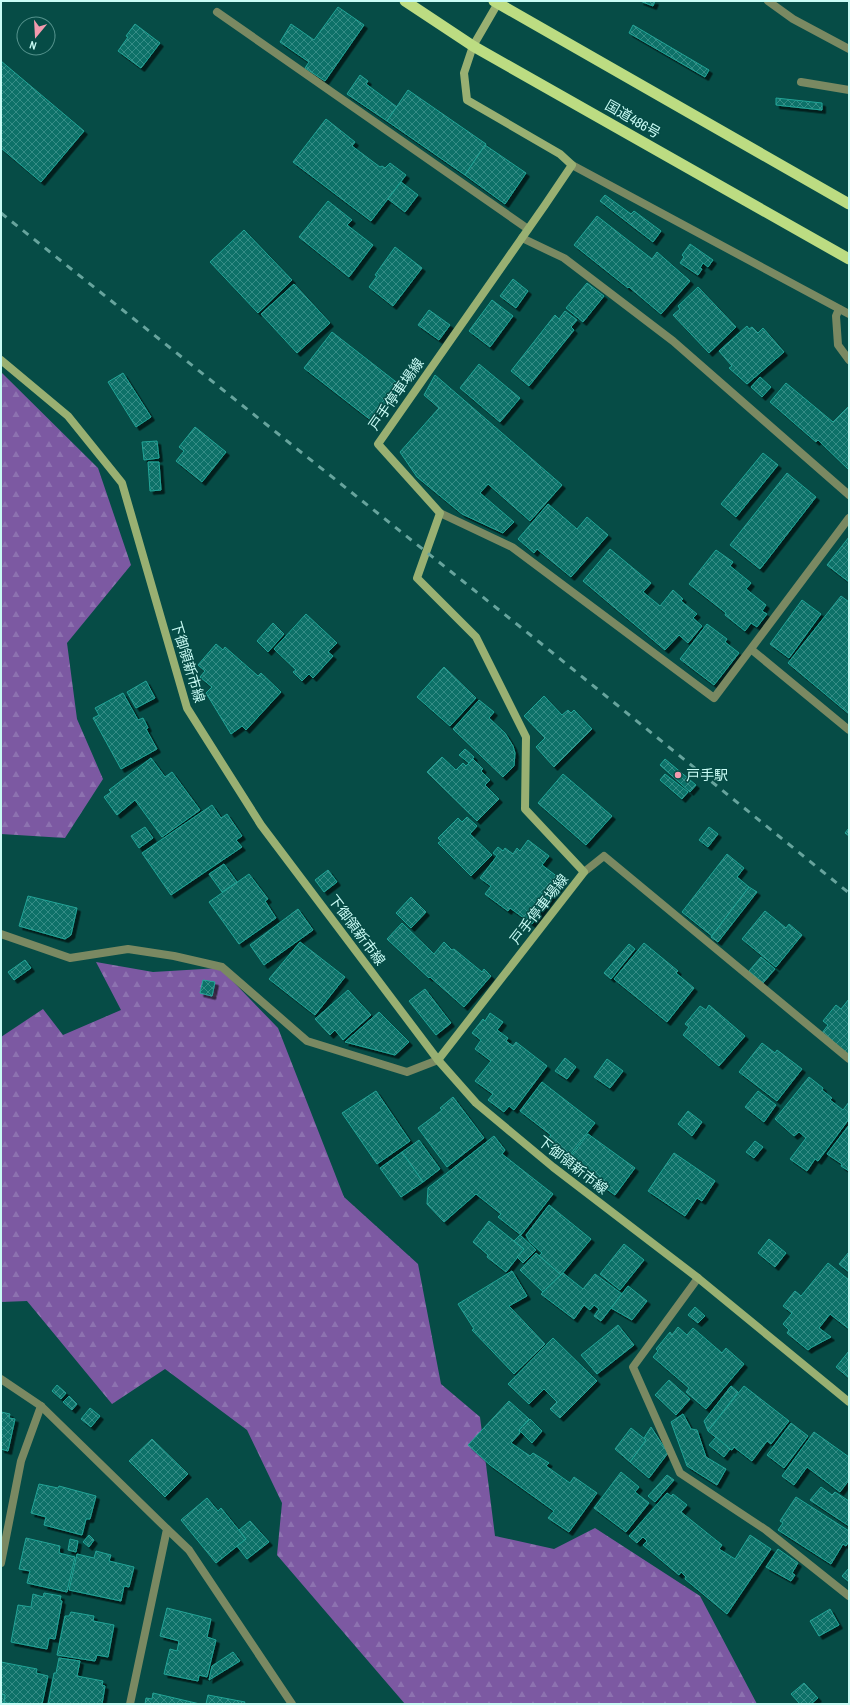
<svg xmlns="http://www.w3.org/2000/svg" width="850" height="1705" viewBox="0 0 850 1705" font-family="'Archivo Narrow','Noto Sans JP',sans-serif">
<style>
.forest{fill:url(#forest-firs)}
.building{fill:url(#building-cross-hatch);stroke:#24a497;filter:url(#shadow)}
.lines{fill:none;stroke-linecap:round;stroke-linejoin:round}
.service{stroke:#7a8962;stroke-width:8}
.minor{stroke:#7a8962;stroke-width:8}
.tertiary{stroke:#7a8962;stroke-width:8}
.secondary{stroke:#99b072;stroke-width:8}
.trunk{stroke:#bcdc82;stroke-width:11}
.rail{stroke:#67a49d;stroke-width:3;stroke-dasharray:7 7;stroke-linecap:butt}
.poi-dot{fill:#f29aae;stroke:#064c46;stroke-width:1.5}
.labels{text-anchor:middle;dominant-baseline:central;stroke-width:3;stroke-linejoin:round;paint-order:stroke}
.street-label{font-size:14px;fill:#c9fcf5;stroke:#064c46}
.poi-label{font-size:14px;fill:#c9fcf5;stroke:#064c46;text-anchor:start}
</style>
<defs>
<pattern id="forest-firs" width="22" height="20" patternUnits="userSpaceOnUse"><rect width="22" height="20" fill="#7c59a2"/><path d="M5 1l3.5 6h-7zM16 11l3.5 6h-7z" fill="#8d72b0"/></pattern>
<pattern id="building-cross-hatch" width="8" height="8" patternUnits="userSpaceOnUse"><rect width="8" height="8" fill="#087168"/><path d="M0 0l8 8M0 8l8-8" fill="none" stroke="#368d86"/></pattern>
<filter id="shadow"><feDropShadow dx="3.5" dy="3.5" stdDeviation="0" flood-color="#0009"/></filter>
</defs>
<rect width="100%" height="100%" fill="#064c46"/>
<g class="forest">
<polygon points="1,372 98,468 131,565 67,643 77,719 103,779 65,838 1,834"/>
<polygon points="96,962 153,972 220,968 278,1028 344,1197 418,1264 441,1384 480,1417 495,1536 554,1549 595,1528 700,1596 757,1704 405,1704 277,1555 282,1503 247,1430 165,1369 112,1404 27,1301 1,1302 1,1037 43,1009 63,1035 121,1010"/>
</g>
<g class="building">
<polygon points="640,1 655,1 653,6"/>
<polygon points="338,7 364,25 325,81 305,68 309,62 280,42 291,24 314,40"/>
<polygon points="135,24 160,43 141,68 118,51 128,37 126,36"/>
<polygon points="633,25 709,70 705,77 629,33"/>
<polygon points="1,61 84,131 41,182 1,148"/>
<polygon points="360,75 368,81 366,84 397,107 387,121 347,94"/>
<polygon points="408,90 486,144 465,175 387,121"/>
<polygon points="776,98 822,103 822,110 776,105"/>
<polygon points="326,119 355,142 352,146 380,167 382,166 385,168 390,163 406,175 371,221 293,162"/>
<polygon points="485,145 526,173 505,204 465,175"/>
<polygon points="401,182 418,195 405,212 388,199"/>
<polygon points="605,195 631,214 634,211 661,231 653,242 600,201"/>
<polygon points="328,201 352,220 347,225 373,245 349,277 299,237"/>
<polygon points="597,216 652,259 657,252 690,281 661,314 629,287 628,288 574,245"/>
<polygon points="244,230 292,280 258,313 210,262"/>
<polygon points="690,244 713,260 708,267 703,263 700,268 702,269 698,275 680,263 684,257 682,255"/>
<polygon points="395,247 422,268 393,306 369,287 377,276 375,275"/>
<polygon points="513,279 528,291 516,308 500,296"/>
<polygon points="587,283 604,296 583,322 566,308"/>
<polygon points="294,284 330,323 297,353 261,314"/>
<polygon points="698,287 736,327 709,353 673,315 680,309 678,306"/>
<polygon points="492,300 513,316 490,347 469,331"/>
<polygon points="429,310 450,325 439,340 418,325"/>
<polygon points="565,311 577,320 571,327 574,330 529,386 511,371 555,315 559,319"/>
<polygon points="747,326 749,329 752,327 758,333 763,328 784,352 747,384 729,368 732,366 719,351"/>
<polygon points="332,332 400,385 372,421 304,368"/>
<polygon points="479,364 520,398 500,422 460,388"/>
<polygon points="123,373 151,417 136,427 108,382"/>
<polygon points="435,375 562,485 530,521 488,484 480,493 514,522 503,533 462,514 417,477 400,452 439,408 424,395"/>
<polygon points="760,377 771,387 762,397 751,387"/>
<polygon points="786,383 833,422 849,406 849,470 818,440 816,442 770,402"/>
<polygon points="195,427 226,452 202,482 176,461 184,451 179,447"/>
<polygon points="157,441 159,458 144,460 142,442"/>
<polygon points="763,453 778,465 736,517 721,504"/>
<polygon points="148,462 159,462 161,490 150,491"/>
<polygon points="787,473 816,497 760,569 730,545"/>
<polygon points="548,504 577,529 587,517 608,535 571,577 537,549 534,553 518,539"/>
<polygon points="849,537 849,582 827,565"/>
<polygon points="610,549 651,583 643,592 660,606 673,590 683,599 681,601 697,614 693,618 702,626 688,643 679,635 665,650 583,581"/>
<polygon points="716,550 733,562 730,566 751,583 746,589 766,605 762,611 767,614 757,627 751,623 745,631 725,615 726,613 689,584"/>
<polygon points="841,596 849,602 849,714 788,663"/>
<polygon points="802,600 821,614 789,658 770,644"/>
<polygon points="306,614 337,643 328,652 333,656 313,678 309,674 302,681 293,672 296,670 274,649"/>
<polygon points="273,623 284,634 268,652 257,641"/>
<polygon points="707,624 727,639 725,642 739,653 714,685 680,659"/>
<polygon points="216,644 223,650 225,647 258,676 261,673 281,692 246,730 242,726 231,734 206,693 212,687 200,677 205,671 198,665"/>
<polygon points="444,667 476,698 450,726 417,697"/>
<polygon points="146,681 155,698 136,708 127,692"/>
<polygon points="123,693 138,720 143,718 148,728 146,729 157,749 121,769 93,718 99,715 95,708"/>
<polygon points="544,696 562,715 568,710 571,713 574,710 592,729 554,767 536,747 545,738 524,716"/>
<polygon points="479,700 494,712 489,718 505,733 513,746 515,753 514,766 503,777 453,729"/>
<polygon points="465,749 474,757 469,763 459,755"/>
<polygon points="442,757 456,770 463,763 466,766 473,759 483,769 481,771 490,780 485,785 499,799 477,821 427,772"/>
<polygon points="151,758 165,777 172,772 200,810 162,837 135,800 117,815 104,797 111,792 109,790"/>
<polygon points="665,759 696,785 690,792 660,765"/>
<polygon points="563,774 612,816 586,845 538,803"/>
<polygon points="665,774 688,792 682,799 660,780"/>
<polygon points="212,805 221,818 227,814 242,836 236,840 242,847 171,895 142,853"/>
<polygon points="467,817 477,826 470,834 492,855 471,876 438,843 441,841 438,838 458,818 462,822"/>
<polygon points="145,827 153,838 139,848 131,836"/>
<polygon points="709,827 718,834 708,847 699,840"/>
<polygon points="849,828 849,836 845,833"/>
<polygon points="528,840 549,856 542,865 563,881 532,924 510,908 508,911 485,894 491,886 480,878 497,856 493,853 498,847 503,851 505,848 513,854 517,848 520,851"/>
<polygon points="727,854 744,868 737,877 749,887 712,936 682,912"/>
<polygon points="224,864 237,882 222,892 209,874"/>
<polygon points="328,870 337,882 324,892 315,880"/>
<polygon points="249,874 268,899 265,901 276,918 239,944 209,902"/>
<polygon points="749,887 757,892 718,942 711,937"/>
<polygon points="28,896 77,908 71,935 65,939 19,926"/>
<polygon points="411,897 426,912 411,928 396,913"/>
<polygon points="298,909 313,930 264,965 250,945"/>
<polygon points="765,911 786,928 789,924 802,935 776,967 742,939"/>
<polygon points="402,923 434,954 444,942 452,950 454,949 482,972 484,969 491,976 464,1007 430,977 429,978 387,939"/>
<polygon points="300,942 345,977 315,1015 269,979"/>
<polygon points="644,943 678,971 676,973 694,988 667,1022 614,979"/>
<polygon points="629,944 635,949 611,979 604,973"/>
<polygon points="761,957 775,969 763,983 749,971"/>
<polygon points="25,960 31,968 14,980 8,972"/>
<polygon points="203,980 215,982 212,996 200,993"/>
<polygon points="425,989 451,1023 436,1035 409,1001"/>
<polygon points="348,990 371,1015 343,1040 335,1030 330,1035 315,1019"/>
<polygon points="849,999 849,1055 822,1033 828,1025 823,1021 836,1005 841,1009"/>
<polygon points="709,1005 745,1036 719,1066 683,1035 689,1027 685,1024 700,1006 706,1010"/>
<polygon points="379,1012 409,1042 395,1055 345,1042"/>
<polygon points="490,1013 503,1022 497,1030 508,1038 506,1041 513,1046 516,1042 547,1066 514,1110 509,1106 504,1112 488,1100 493,1094 475,1081 491,1061 475,1049 481,1040 472,1033 483,1019 485,1021"/>
<polygon points="762,1043 775,1053 777,1050 802,1069 777,1101 739,1072"/>
<polygon points="565,1058 576,1067 567,1079 555,1071"/>
<polygon points="607,1059 623,1071 610,1088 594,1077"/>
<polygon points="809,1077 823,1088 822,1090 832,1098 830,1100 843,1110 849,1102 849,1119 818,1161 815,1159 807,1171 790,1159 806,1138 799,1132 794,1136 775,1119"/>
<polygon points="542,1082 595,1123 566,1160 544,1143 551,1135 520,1111"/>
<polygon points="376,1091 410,1141 377,1164 342,1113"/>
<polygon points="758,1091 776,1105 764,1122 745,1107"/>
<polygon points="453,1097 484,1138 447,1167 418,1128 442,1110 440,1108"/>
<polygon points="688,1111 702,1122 692,1136 678,1124"/>
<polygon points="849,1125 849,1171 841,1166 842,1164 827,1154"/>
<polygon points="588,1134 635,1168 615,1195 567,1161"/>
<polygon points="494,1136 505,1150 502,1154 553,1194 521,1235 498,1217 501,1214 476,1194 444,1222 427,1204 428,1188"/>
<polygon points="419,1140 440,1169 423,1182 402,1152"/>
<polygon points="755,1141 763,1147 754,1158 746,1152"/>
<polygon points="402,1152 423,1182 401,1197 380,1168"/>
<polygon points="674,1153 715,1181 702,1201 697,1198 685,1216 648,1191"/>
<polygon points="549,1205 591,1239 561,1275 539,1256 542,1253 530,1242 526,1235"/>
<polygon points="489,1221 524,1249 506,1272 487,1257 488,1255 473,1242"/>
<polygon points="520,1235 536,1250 523,1263 517,1257 524,1249 514,1241"/>
<polygon points="769,1239 786,1253 775,1267 758,1253"/>
<polygon points="624,1244 644,1260 620,1290 600,1274"/>
<polygon points="849,1252 849,1272 839,1264"/>
<polygon points="536,1253 561,1275 543,1292 520,1270"/>
<polygon points="828,1263 849,1280 849,1329 830,1314 819,1328 831,1337 812,1347 808,1350 787,1333 789,1330 783,1324 792,1313 783,1306 795,1291 801,1296"/>
<polygon points="512,1271 527,1296 509,1306 545,1344 514,1374 472,1330 474,1329 458,1304"/>
<polygon points="563,1273 583,1289 595,1274 622,1294 601,1321 594,1316 599,1309 594,1305 590,1310 584,1305 574,1319 541,1294"/>
<polygon points="628,1286 647,1301 632,1320 611,1308"/>
<polygon points="695,1307 705,1316 698,1323 688,1315"/>
<polygon points="618,1325 634,1345 597,1374 581,1355"/>
<polygon points="678,1327 687,1335 693,1328 722,1353 726,1348 744,1364 706,1409 686,1392 689,1388 653,1357 658,1351 656,1349 670,1332 672,1335"/>
<polygon points="553,1338 597,1381 560,1418 550,1409 557,1402 544,1389 529,1404 508,1384"/>
<polygon points="849,1351 849,1378 836,1367"/>
<polygon points="669,1380 690,1399 676,1415 655,1395"/>
<polygon points="57,1385 66,1393 61,1399 52,1391"/>
<polygon points="731,1386 738,1392 708,1431 704,1421"/>
<polygon points="744,1386 789,1421 771,1444 767,1441 752,1461 734,1447 732,1450 730,1449 708,1431"/>
<polygon points="69,1396 77,1404 72,1410 63,1402"/>
<polygon points="509,1401 529,1419 519,1430 520,1433 511,1443 530,1456 533,1453 549,1463 546,1466 570,1483 574,1477 597,1493 569,1532 548,1518 554,1511 490,1465 468,1445"/>
<polygon points="90,1408 100,1416 91,1427 81,1419"/>
<polygon points="1,1412 10,1414 9,1418 15,1419 8,1451 1,1449"/>
<polygon points="683,1414 691,1429 697,1430 706,1457 726,1469 717,1485 687,1466 671,1422"/>
<polygon points="530,1419 542,1431 532,1443 519,1430"/>
<polygon points="791,1423 808,1436 784,1468 767,1455"/>
<polygon points="651,1427 668,1453 649,1478 630,1462 646,1440 644,1438"/>
<polygon points="631,1428 646,1440 630,1462 615,1449"/>
<polygon points="814,1432 849,1457 849,1480 840,1492 807,1467 794,1485 782,1476"/>
<polygon points="716,1437 730,1449 724,1457 709,1445"/>
<polygon points="152,1439 188,1474 165,1497 129,1461"/>
<polygon points="621,1472 639,1487 635,1492 649,1503 626,1532 594,1508"/>
<polygon points="667,1475 674,1480 655,1502 648,1496"/>
<polygon points="39,1484 58,1488 59,1486 96,1496 90,1519 86,1519 82,1535 44,1525 46,1517 31,1513"/>
<polygon points="821,1487 832,1495 835,1492 849,1501 849,1526 810,1500"/>
<polygon points="667,1493 671,1496 673,1494 687,1505 681,1512 722,1545 719,1549 735,1559 750,1535 771,1549 727,1614 685,1579 686,1577 681,1572 679,1575 643,1545 647,1541 643,1537 637,1543 629,1536"/>
<polygon points="796,1497 849,1531 849,1541 846,1546 843,1544 831,1564 778,1530 783,1523 780,1521"/>
<polygon points="207,1498 218,1511 221,1508 246,1539 216,1563 181,1520"/>
<polygon points="250,1521 269,1542 247,1559 237,1546 246,1539 239,1530"/>
<polygon points="89,1535 94,1540 89,1547 83,1542"/>
<polygon points="26,1538 60,1546 59,1553 75,1557 67,1592 27,1583 30,1571 19,1569"/>
<polygon points="70,1539 78,1541 76,1552 68,1550"/>
<polygon points="778,1549 798,1563 792,1573 795,1575 791,1581 766,1567"/>
<polygon points="96,1551 111,1555 109,1561 134,1567 129,1587 124,1586 121,1601 69,1590 77,1554 94,1558"/>
<polygon points="849,1568 849,1582 842,1576"/>
<polygon points="44,1593 61,1596 60,1600 62,1601 55,1639 49,1638 47,1649 11,1642 18,1605 31,1607 33,1594 43,1597"/>
<polygon points="167,1608 211,1619 207,1637 216,1640 207,1677 199,1675 198,1681 164,1674 170,1649 177,1651 179,1641 160,1636"/>
<polygon points="830,1609 839,1625 819,1636 810,1621"/>
<polygon points="71,1612 94,1616 93,1621 114,1625 108,1657 97,1655 95,1661 57,1655 65,1616 69,1616"/>
<polygon points="233,1652 240,1661 209,1680 212,1666"/>
<polygon points="59,1658 80,1661 77,1676 103,1681 102,1685 105,1686 102,1704 48,1704 54,1673 56,1673"/>
<polygon points="1,1662 37,1669 36,1673 48,1676 42,1704 4,1703 5,1695 1,1694"/>
<polygon points="804,1683 818,1698 811,1704 800,1704 791,1694"/>
<polygon points="153,1693 200,1704 145,1704 146,1698 152,1699"/>
<polygon points="1,1694 5,1695 4,1703 1,1703"/>
<polygon points="208,1695 245,1702 244,1704 206,1704"/>
</g>
<g class="lines">
<polyline class="service" points="217,12 528,229"/>
<g class="minor">
<polyline points="801,82 849,90"/>
<polyline points="572,165 849,314"/>
<polyline points="522,238 564,258 673,341 849,495"/>
<polyline points="839,309 836,316 838,345 849,360"/>
<polyline points="440,513 512,547 714,698 849,518"/>
<polyline points="752,650 849,730"/>
<polyline points="584,872 604,856 849,1059"/>
<polyline points="1,934 70,958 128,949 174,956 222,967 307,1041 407,1072 438,1060"/>
<polyline points="698,1278 633,1367 680,1473 766,1530 849,1596"/>
<polyline points="167,1529 189,1550 292,1704"/>
<polyline points="1,1563 21,1461 41,1406"/>
</g>
<g class="tertiary">
<polyline points="768,1 793,19 849,49"/>
<polyline points="1,1379 41,1406 167,1529 130,1704"/>
</g>
<g class="secondary">
<polyline points="1,360 68,416 122,483 187,708 261,825 438,1060 476,1103 553,1167 698,1278 849,1402"/>
<polyline points="438,1060 584,872 525,809 526,737 476,637 417,578 440,513 378,444 545,205 572,165 560,154 467,100 464,73 473,46 498,3"/>
</g>
<g class="trunk">
<polyline points="405,1 473,46 849,259"/>
<polyline points="494,1 849,204"/>
</g>
<polyline class="rail" points="1,213 538,641 849,893"/>
</g>
<circle class="poi-dot" cx="678" cy="775" r="4"/>
<g class="labels">
<g class="street-label">
<text transform="translate(633 119) rotate(30)">国道486号</text>
<text transform="translate(396 394) rotate(-55)">戸手停車場線</text>
<text transform="translate(188 662) rotate(73)">下御領新市線</text>
<text transform="translate(539 909) rotate(-52)">戸手停車場線</text>
<text transform="translate(357 930) rotate(53)">下御領新市線</text>
<text transform="translate(573 1165) rotate(38)">下御領新市線</text>
</g>
<g class="poi-label">
<text x="686" y="775">戸手駅</text>
</g>
</g>
<rect width="850" height="1705" fill="none" stroke="#c9fcf5" stroke-width="4"/>
<g transform="translate(36 36) rotate(198)"><circle r="19" fill="#064c46" stroke="#54928c"/>
<path d="M0-3L7 15L0 10L-7 15Z" fill="#f29aae"/>
<text y="-6" font-size="11" font-weight="bold" text-anchor="middle" fill="#c9fcf5">N</text>
</g>
</svg>
